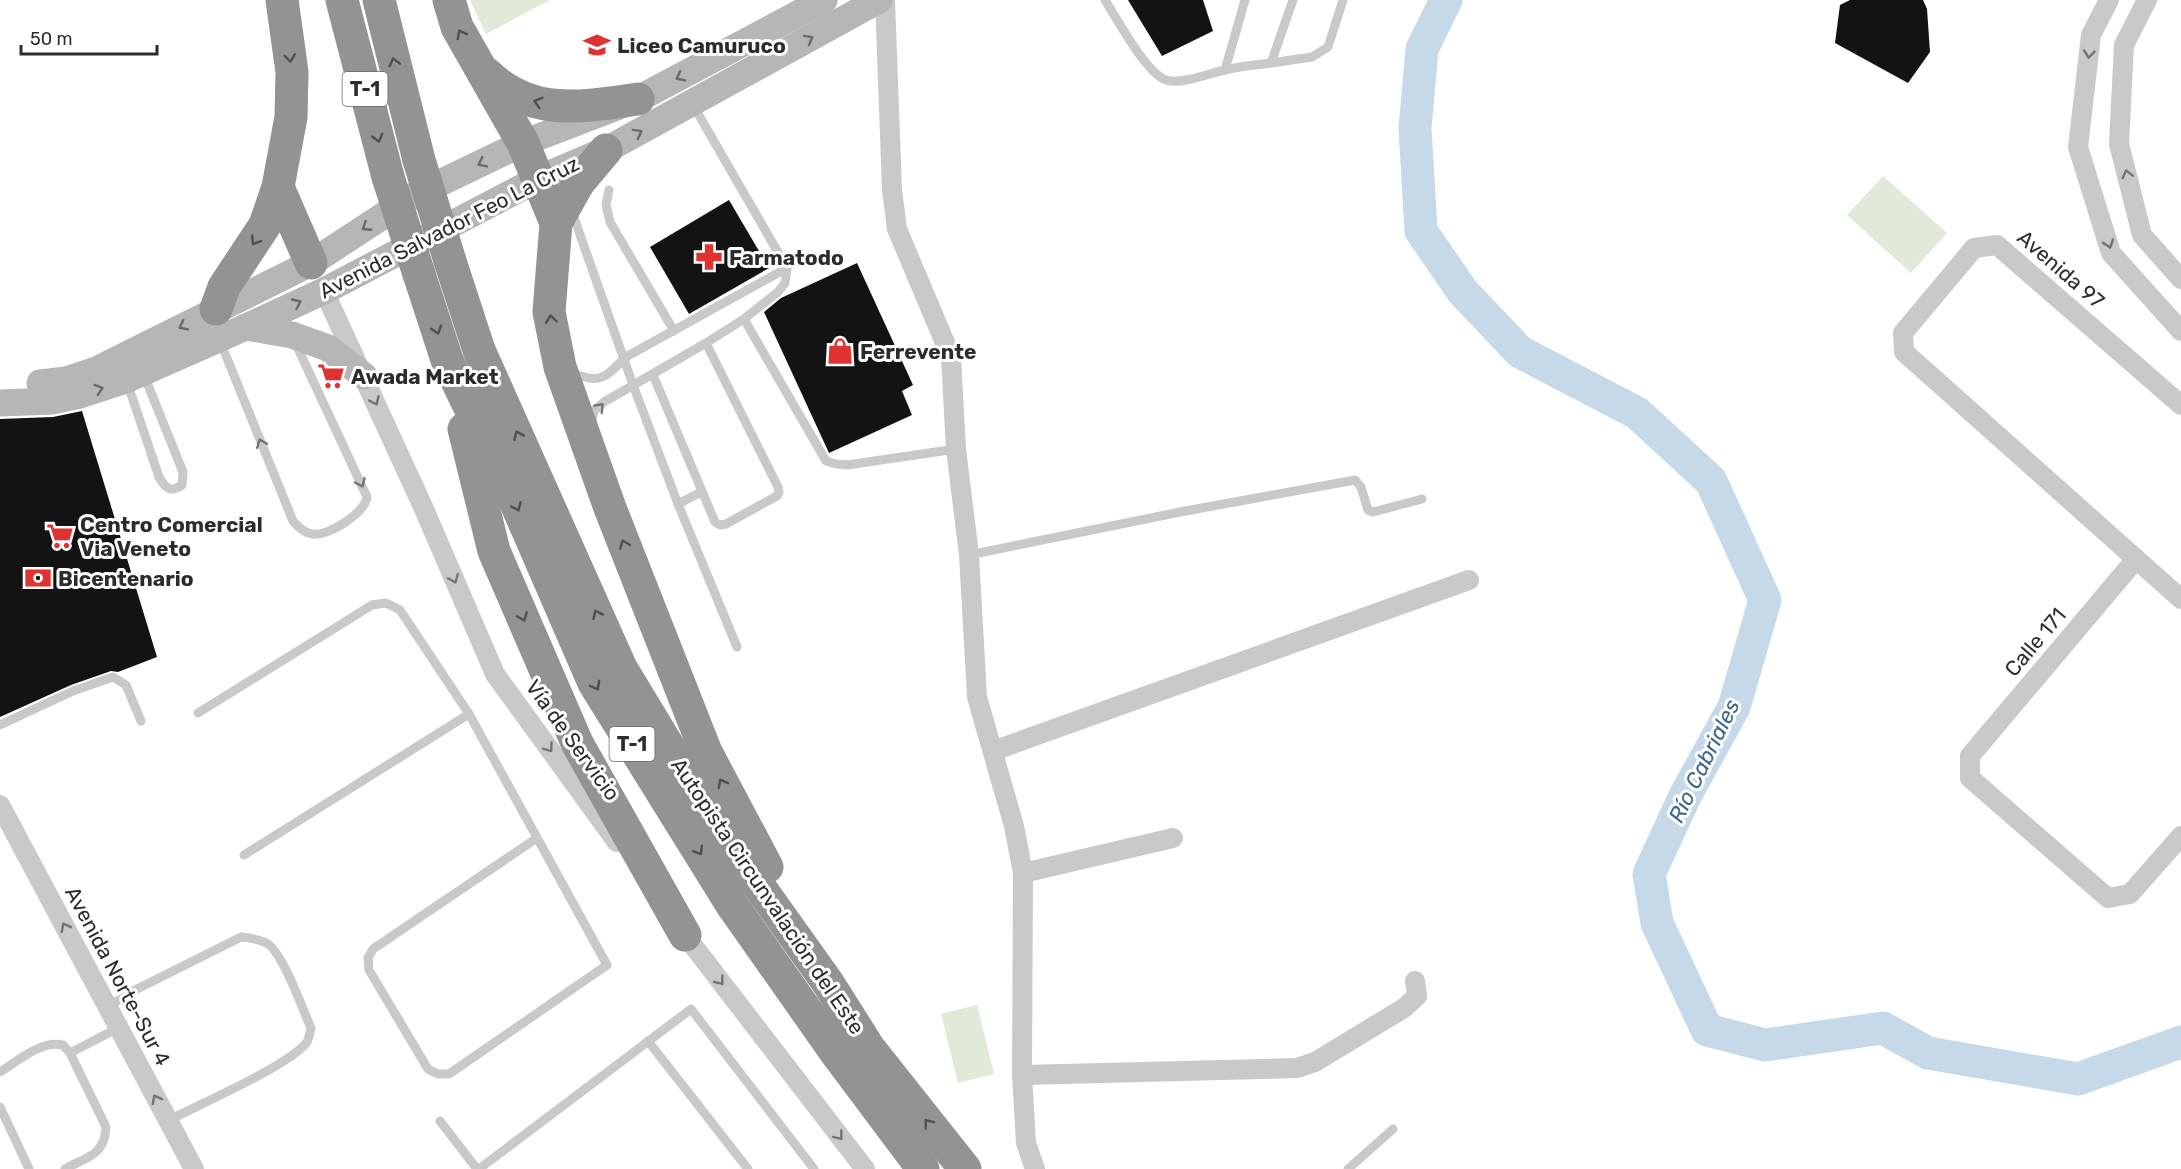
<svg xmlns="http://www.w3.org/2000/svg" width="2181" height="1169" viewBox="0 0 2181 1169" font-family="Rubik,sans-serif">
<style>
.green{fill:#e1e9d9}
.lines{fill:none;stroke-linecap:round;stroke-linejoin:round}
.river{stroke:#c6d9e9;stroke-width:33}
.building{fill:#131313}
.lane{stroke:#c9c9c9;stroke-width:9}
.street{stroke:#c9c9c9;stroke-width:20}
.secondary{stroke:#b6b6b6;stroke-width:27}
.highway{stroke:#939393;stroke-width:33}
.highway-bridge{stroke:#939393;stroke-width:33}
.oneway{stroke:#505050}
.oneway2{stroke:#6a6a6a}
.oneway3{stroke:#737373}
.labels{text-anchor:middle;dominant-baseline:central;stroke-width:6;stroke-linejoin:round;paint-order:stroke}
.shield{fill:#fff;stroke:#6b6b6b;stroke-width:1.5}
.shield-label{font-size:20px;font-weight:bold;fill:#2c2c2c}
.poi-label{font-size:21px;font-weight:bold;fill:#2c2c2c;stroke:#fff;text-anchor:start}
.street-label{font-size:21px;fill:#2c2c2c;stroke:#fff}
.water-label{font-size:22px;font-style:italic;fill:#3d678b;stroke:#fff}
</style>
<rect width="100%" height="100%" fill="#fff"/>
<g class="green">
<polygon points="470,0 550,0 486,34"/>
<polygon points="1883,176 1947,233 1911,273 1847,215"/>
<polygon points="977,1005 994,1074 958,1083 941,1014"/>
</g>
<g class="lines">
<polyline class="river" points="1446,0 1422,49 1415,128 1421,231 1463,292 1520,352 1637,413 1711,481 1765,600 1734,707 1685,796 1649,874 1657,923 1707,1030 1765,1045 1883,1028 1928,1053 2078,1079 2181,1042"/>
</g>
<g class="building">
<polygon points="1128,0 1203,0 1213,31 1162,56"/>
<polygon points="1850,0 1923,0 1927,9 1930,52 1908,83 1835,43 1840,5"/>
<polygon points="729,200 769,268 689,314 650,247"/>
<polygon points="857,263 913,385 902,391 912,415 829,453 764,312 781,298"/>
<polygon points="82,411 157,657 118,672 111,671 71,685 0,717 0,419 53,417"/>
</g>
<g class="lines">
<g class="lane">
<path d="M1105,0C1117,19 1146,73 1166,80C1181,85 1210,73 1225,70C1240,66 1256,65 1271,63"/>
<polyline points="1293,0 1271,63 1312,57 1328,47 1343,0"/>
<polyline points="1225,70 1245,0"/>
<polyline points="609,190 606,205 610,222 674,331"/>
<polyline points="572,212 633,385 678,504 737,647"/>
<polyline points="744,319 826,461 836,464 847,465 956,449"/>
<path d="M220,341L293,521C298,527 304,533 312,534C328,537 365,513 367,497L295,342"/>
<path d="M570,372C597,384 605,380 624,358L787,268"/>
<polyline points="653,375 715,522 720,525 726,524 777,496 779,492 778,487 706,343"/>
<path d="M127,382L159,477C165,488 171,493 182,485L183,472L144,375"/>
<polyline points="591,425 594,411 604,402 706,343 744,319 778,292 785,283 787,268 693,105"/>
<polyline points="678,504 701,492"/>
<polyline points="969,555 1180,512 1355,480 1361,487 1368,510 1373,512 1422,499"/>
<polyline points="198,713 372,605 386,603 400,610 469,714 607,965 449,1074 438,1074 428,1069 369,970 368,958 373,949 537,838"/>
<polyline points="0,725 73,691 113,677 126,685 141,721"/>
<polyline points="244,855 469,714"/>
<path d="M107,1007L137,989L241,937C250,938 260,939 268,944C284,956 302,1008 311,1028C310,1032 309,1038 307,1042C289,1066 199,1104 168,1121"/>
<polyline points="648,1041 748,1169"/>
<polyline points="70,1053 118,1028"/>
<path d="M0,1072C18,1061 41,1040 63,1045L70,1053L106,1127C105,1155 87,1157 65,1169"/>
<polyline points="0,1107 29,1169"/>
<polyline points="440,1121 477,1169"/>
<polyline points="479,1169 691,1009 814,1169"/>
<polyline points="1348,1169 1393,1129"/>
</g>
<g class="street">
<polyline points="885,0 892,190 897,229 951,357 956,449 969,555 977,697 1014,826 1023,873 1022,1075 1026,1143 1035,1169"/>
<polyline points="2109,0 2091,35 2078,147 2111,253 2181,331"/>
<polyline points="2147,0 2124,45 2119,144 2142,235 2181,279"/>
<polyline points="324,291 424,509 495,674 617,842"/>
<polyline points="2181,405 1997,245 1974,248 1903,333 1904,352 2181,599"/>
<polyline points="2136,559 1970,756 1970,778 2108,898 2130,894 2181,836"/>
<polyline points="993,751 1469,580"/>
<polyline points="0,805 194,1169"/>
<polyline points="1023,873 1173,838"/>
<polyline points="678,926 865,1169"/>
<polyline points="1022,1075 1297,1068 1315,1062 1404,1008 1417,996 1415,981"/>
</g>
<g class="secondary">
<polyline points="246,327 292,335 328,348 364,376"/>
<polyline points="40,383 66,380 96,370 311,263 415,195 523,143 638,99 824,0"/>
<polyline points="0,403 52,401 80,395 126,380 246,327 324,291 538,179 606,150 879,0"/>
</g>
<g class="highway">
<polyline points="342,0 388,177"/>
<polyline points="379,0 419,160"/>
<polyline points="449,0 457,27 523,143 556,223"/>
<path d="M487,74C532,117 582,107 638,99"/>
<polyline points="606,150 579,182 556,223 549,312 560,367 610,508 706,752 767,867"/>
<polyline points="278,187 311,263"/>
<polyline points="450,261 479,350 621,668 719,830 828,983 869,1048 965,1169"/>
<polyline points="419,274 447,360 515,501 594,683 732,905 834,1050 923,1169"/>
<polyline points="216,309 224,287 265,225 278,187 291,117 292,72 282,0"/>
<polyline points="464,429 494,551 577,743 685,935"/>
</g>
<g class="highway-bridge">
<polyline points="419,160 450,261"/>
<polyline points="388,177 419,274"/>
</g>
</g>
<defs><path id="oneway-chevron" d="M-2-3.5L2.5 0L-2 3.5" fill="none" stroke-width="1.6" stroke-linecap="round" stroke-linejoin="round" transform="scale(1.5)"/></defs>
<g class="oneway">
<use href="#oneway-chevron" transform="translate(461 34) rotate(-118)"/>
<use href="#oneway-chevron" transform="translate(290 58) rotate(82)"/>
<use href="#oneway-chevron" transform="translate(394 62) rotate(-104)"/>
<use href="#oneway-chevron" transform="translate(538 102) rotate(-163)"/>
<use href="#oneway-chevron" transform="translate(378 138) rotate(75)"/>
<use href="#oneway-chevron" transform="translate(255 241) rotate(122)"/>
<use href="#oneway-chevron" transform="translate(551 319) rotate(-98)"/>
<use href="#oneway-chevron" transform="translate(437 330) rotate(72)"/>
<use href="#oneway-chevron" transform="translate(518 435) rotate(-114)"/>
<use href="#oneway-chevron" transform="translate(517 507) rotate(66)"/>
<use href="#oneway-chevron" transform="translate(624 544) rotate(-111)"/>
<use href="#oneway-chevron" transform="translate(597 614) rotate(-114)"/>
<use href="#oneway-chevron" transform="translate(523 617) rotate(67)"/>
<use href="#oneway-chevron" transform="translate(596 686) rotate(61)"/>
<use href="#oneway-chevron" transform="translate(722 783) rotate(-118)"/>
<use href="#oneway-chevron" transform="translate(699 851) rotate(58)"/>
<use href="#oneway-chevron" transform="translate(928 1123) rotate(-128)"/>
</g>
<g class="oneway2">
<use href="#oneway-chevron" transform="translate(809 39) rotate(-29)"/>
<use href="#oneway-chevron" transform="translate(680 77) rotate(152)"/>
<use href="#oneway-chevron" transform="translate(638 133) rotate(-29)"/>
<use href="#oneway-chevron" transform="translate(482 163) rotate(154)"/>
<use href="#oneway-chevron" transform="translate(366 227) rotate(147)"/>
<use href="#oneway-chevron" transform="translate(297 303) rotate(-25)"/>
<use href="#oneway-chevron" transform="translate(183 326) rotate(153)"/>
<use href="#oneway-chevron" transform="translate(99 389) rotate(-18)"/>
</g>
<g class="oneway3">
<use href="#oneway-chevron" transform="translate(2089 54) rotate(96)"/>
<use href="#oneway-chevron" transform="translate(2127 174) rotate(-104)"/>
<use href="#oneway-chevron" transform="translate(2109 244) rotate(71)"/>
<use href="#oneway-chevron" transform="translate(375 401) rotate(65)"/>
<use href="#oneway-chevron" transform="translate(600 407) rotate(-47)"/>
<use href="#oneway-chevron" transform="translate(261 443) rotate(-112)"/>
<use href="#oneway-chevron" transform="translate(361 483) rotate(65)"/>
<use href="#oneway-chevron" transform="translate(454 579) rotate(67)"/>
<use href="#oneway-chevron" transform="translate(549 748) rotate(54)"/>
<use href="#oneway-chevron" transform="translate(65 927) rotate(-118)"/>
<use href="#oneway-chevron" transform="translate(720 981) rotate(52)"/>
<use href="#oneway-chevron" transform="translate(156 1099) rotate(-118)"/>
<use href="#oneway-chevron" transform="translate(839 1136) rotate(52)"/>
</g>
<defs>
<symbol id="university-bare" viewBox="-9 -9 18 18"><path d="M0-5L7-2L0 1L-7-2ZM-4 1L0 2.5L4 1V4Q0 6-4 4Z" fill="#df3332" stroke="#fff" stroke-width="2.5" paint-order="stroke"/></symbol>
<symbol id="pharmacy-bare" viewBox="-9 -9 18 18"><path d="M-2-6h4v4h4v4h-4v4h-4v-4h-4v-4h4Z" fill="#df3332" stroke="#fff" stroke-width="2.5" paint-order="stroke"/></symbol>
<symbol id="shop-bare" viewBox="-9 -9 18 18"><path d="M-5-2.5h2.3a2.7 3.5 0 0 1 5.4 0H5L5.5 6h-11ZM-1.5-2.5h3a1.5 2.3 0 0 0-3 0Z" fill="#df3332" stroke="#fff" stroke-width="2.5" paint-order="stroke"/></symbol>
<symbol id="supermarket-bare" viewBox="-9 -9 18 18"><path d="M-6-5.5h2.5l.6 2H6L4.5 2H-2.5L-4.4-4H-6ZM-1.5 3.2a1.3 1.3 0 1 0 .1 0ZM3 3.2a1.3 1.3 0 1 0 .1 0Z" fill="#df3332" stroke="#fff" stroke-width="2.5" paint-order="stroke"/></symbol>
<symbol id="bank-bare" viewBox="-9 -9 18 18"><path d="M-6-4H6V4H-6ZM0-2.3a2.3 2.3 0 1 0 0 4.6a2.3 2.3 0 1 0 0-4.6Z" fill="#df3332" stroke="#fff" stroke-width="2.5" paint-order="stroke"/></symbol>
</defs>
<g fill-rule="evenodd">
<use href="#university-bare" x="578" y="26" width="38" height="38"/>
<use href="#pharmacy-bare" x="690" y="238" width="38" height="38"/>
<use href="#shop-bare" x="821" y="332" width="38" height="38"/>
<use href="#supermarket-bare" x="312" y="357" width="38" height="38"/>
<use href="#supermarket-bare" x="41" y="517" width="38" height="38"/>
<use href="#bank-bare" x="19" y="559" width="38" height="38"/>
</g>
<g class="labels">
<g class="shield">
<rect x="342.5" y="72" width="45" height="34" rx="4.5"/>
<rect x="609.5" y="727" width="45" height="34" rx="4.5"/>
</g>
<g class="shield-label">
<text x="365" y="89">T-1</text>
<text x="632" y="744">T-1</text>
</g>
<g class="poi-label">
<text x="617" y="45">Liceo Camuruco</text>
<text x="729" y="257">Farmatodo</text>
<text x="860" y="351">Ferrevente</text>
<text x="351" y="376">Awada Market</text>
<text x="80" y="524">Centro Comercial<tspan x="80" dy="24">Via Veneto</tspan></text>
<text x="58" y="578">Bicentenario</text>
</g>
<g class="street-label">
<text transform="translate(449 227) rotate(-27)">Avenida Salvador Feo La Cruz</text>
<text transform="translate(2061 269) rotate(41)">Avenida 97</text>
<text transform="translate(2035 642) rotate(-50)">Calle 171</text>
<text transform="translate(573 740) rotate(54)">Vía de Servicio</text>
<text transform="translate(768 896) rotate(56)">Autopista Circunvalación del Este</text>
<text transform="translate(118 976) rotate(62)">Avenida Norte-Sur 4</text>
</g>
<g class="water-label">
<text transform="translate(1704 761) rotate(-64)">Río Cabriales</text>
</g>
</g>
<path d="M21 45v9h136v-9" fill="none" stroke="#2c2c2c" stroke-width="3"/>
<text x="30" y="45" font-size="18" fill="#2c2c2c" stroke="#ffffff" stroke-width="4.5" paint-order="stroke">50 m</text>
</svg>
